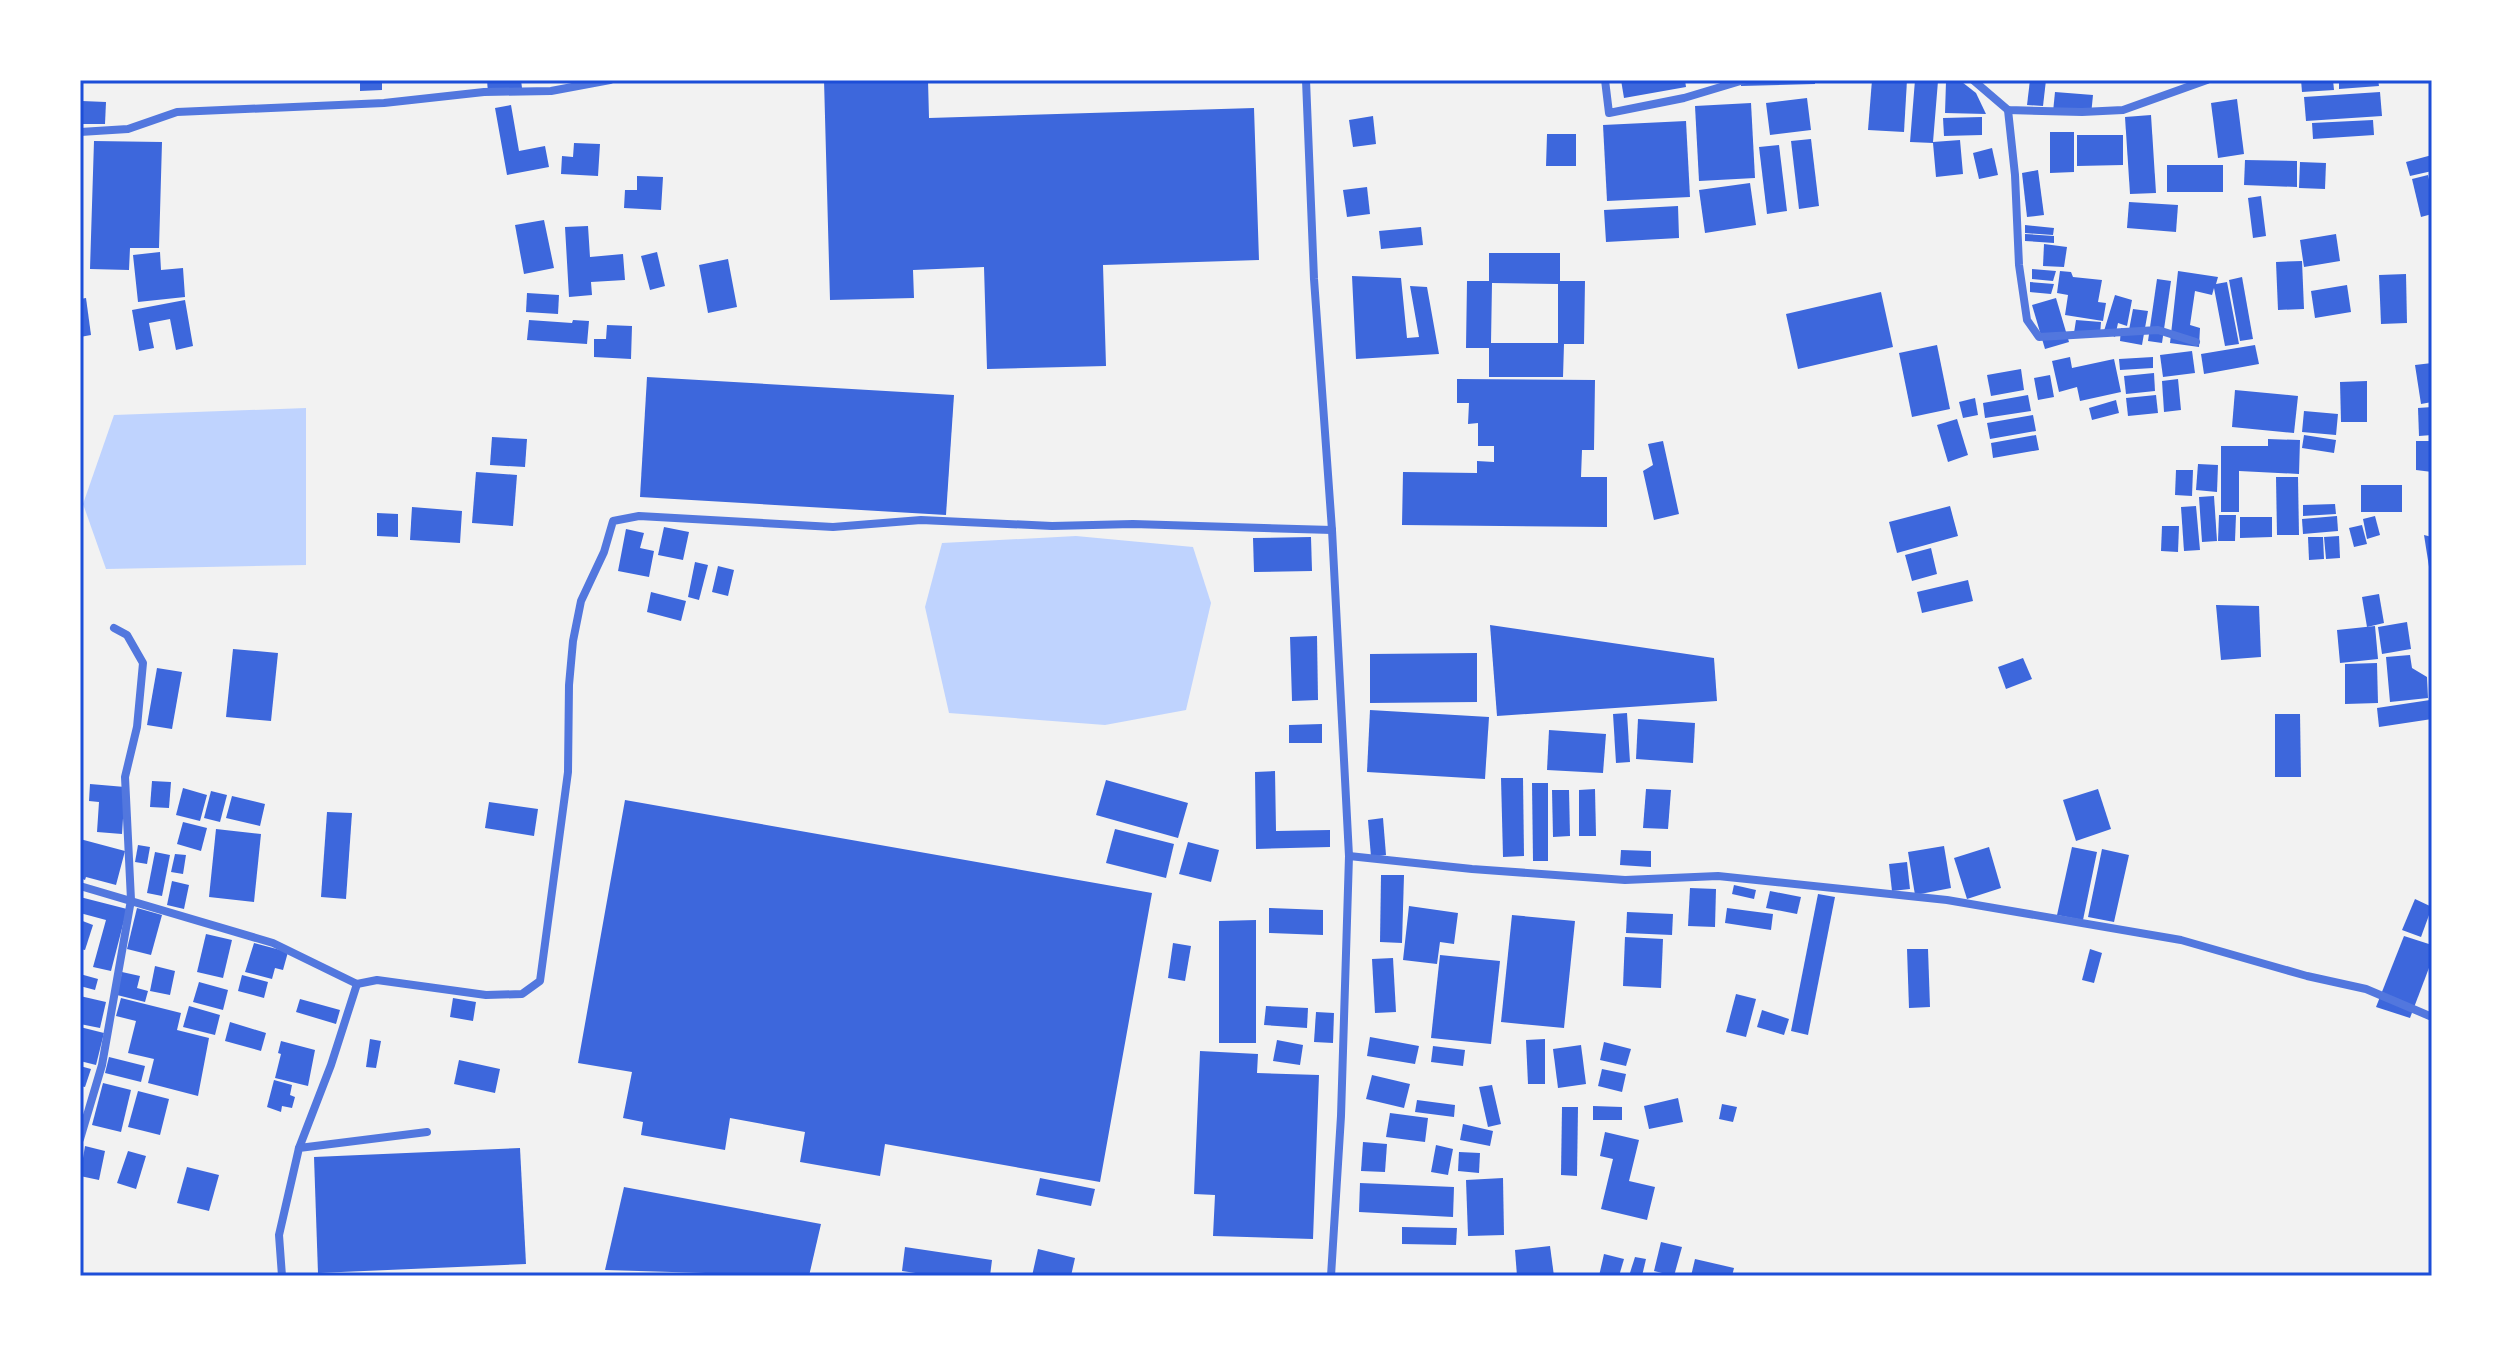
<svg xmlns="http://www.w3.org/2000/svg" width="2512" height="1356" viewBox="0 0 2512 1356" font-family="Montserrat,sans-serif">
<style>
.water{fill:#bfd3fe}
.building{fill:#3d67dc;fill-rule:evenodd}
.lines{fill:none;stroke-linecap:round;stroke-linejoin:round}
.minor{stroke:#5277de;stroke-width:8}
.neatline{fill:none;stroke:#1d4ed8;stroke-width:3}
</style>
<rect width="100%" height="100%" fill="#f2f2f2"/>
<g class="water">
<polygon points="306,408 306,565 106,569 83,504 114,415"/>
<polygon points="1076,536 1193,547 1211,603 1186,710 1105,725 949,713 925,607 942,543"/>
</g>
<g class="building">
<polygon points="360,80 382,80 382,90 360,91"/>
<polygon points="487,80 521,80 522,88 488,93"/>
<polygon points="824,80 928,80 929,118 1254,108 1259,260 1103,265 1106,366 987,369 984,267 913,270 914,298 830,300"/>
<polygon points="1621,80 1685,80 1686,87 1624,98"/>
<polygon points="1741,80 1815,80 1815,84 1741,86"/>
<polygon points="1872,80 1907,80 1904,132 1868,130"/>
<polygon points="1915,80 1938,81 1933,142 1960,140 1963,174 1936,177 1933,143 1910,142"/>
<polygon points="2030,80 2046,80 2043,106 2027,105"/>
<polygon points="2301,80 2333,80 2334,90 2302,92"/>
<polygon points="2339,80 2378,80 2379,86 2339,89"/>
<polygon points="1946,81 1962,82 1976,93 1986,114 1945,113"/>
<polygon points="2055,92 2093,95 2091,115 2053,112"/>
<polygon points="2380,92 2382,116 2306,121 2304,97"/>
<polygon points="1807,98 1811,130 1770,135 1766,103"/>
<polygon points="2237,99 2244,154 2218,158 2211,103"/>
<polygon points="82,101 106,102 105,124 82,124"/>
<polygon points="1751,103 1755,178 1699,181 1695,106"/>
<polygon points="511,105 519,151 545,146 549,167 507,175 495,108"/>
<polygon points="2151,115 2156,193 2130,194 2125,117"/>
<polygon points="1373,116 1376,144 1353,147 1349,120"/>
<polygon points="1982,117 1982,135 1944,136 1943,118"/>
<polygon points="2373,120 2374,135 2313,139 2312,123"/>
<polygon points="1686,121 1690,197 1607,201 1603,125"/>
<polygon points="2050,132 2074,132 2074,172 2050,173"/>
<polygon points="1547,134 1576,134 1576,166 1546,166"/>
<polygon points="2077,135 2123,135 2123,165 2077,166"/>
<polygon points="1811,139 1819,206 1799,209 1791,141"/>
<polygon points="94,141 162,142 159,248 130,248 129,270 90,269"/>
<polygon points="574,143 600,144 598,176 561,174 562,156 573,157"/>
<polygon points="1779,145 1787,211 1767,214 1759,147"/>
<polygon points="1992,148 1998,175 1979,179 1973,153"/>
<polygon points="2432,155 2432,171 2410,176 2406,162"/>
<polygon points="2245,160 2297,161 2297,187 2244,185"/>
<polygon points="2300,162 2326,163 2325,189 2299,188"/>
<rect x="2167" y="165" width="56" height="27"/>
<polygon points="2038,170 2044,215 2027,217 2022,173"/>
<polygon points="2428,175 2432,193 2432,214 2421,217 2412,179"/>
<polygon points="637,176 663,177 661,210 624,208 625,190 637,190"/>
<polygon points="1750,183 1756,225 1705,233 1699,190"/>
<polygon points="1367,187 1370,214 1347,217 1343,190"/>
<polygon points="2261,196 2266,236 2253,238 2248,198"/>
<polygon points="2129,202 2178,205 2176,232 2127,228"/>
<polygon points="1678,206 1679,238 1606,242 1604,210"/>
<polygon points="544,220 554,268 524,274 515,225"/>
<polygon points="2025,225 2054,228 2053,235 2025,233"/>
<polygon points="588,226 590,257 623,254 625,280 591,282 592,295 569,297 565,227"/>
<polygon points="1421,227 1423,245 1381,249 1379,231"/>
<polygon points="2025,234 2054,236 2054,243 2025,241"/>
<polygon points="2336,234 2340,261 2304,267 2300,240"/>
<polygon points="2044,244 2067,247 2064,267 2043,266"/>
<polygon points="160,252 161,270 183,268 185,297 138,302 133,255"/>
<polygon points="657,252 665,286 650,290 641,256"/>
<path d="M1489,253H1560V281H1585L1584,344H1564L1563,377H1489V348H1466L1467,281H1489ZM1492,283L1558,284V343H1491Z"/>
<polygon points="728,259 737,307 708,313 699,265"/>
<polygon points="2302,261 2304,309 2278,310 2276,262"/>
<polygon points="2032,269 2056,271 2053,281 2032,279"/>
<polygon points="2060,271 2071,272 2073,277 2102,280 2098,302 2106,303 2103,321 2065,315 2068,295 2057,293"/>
<polygon points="2178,271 2218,277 2216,284 2227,282 2239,344 2225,346 2214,288 2212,295 2195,291 2190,325 2200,328 2199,347 2170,343"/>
<polygon points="2406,274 2407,323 2381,324 2379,275"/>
<polygon points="1352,276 1401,278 1407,338 1419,337 1410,286 1427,287 1439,354 1356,359"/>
<polygon points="2242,277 2253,339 2240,341 2229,280"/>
<polygon points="2157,279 2171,281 2162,343 2148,341"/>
<polygon points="2030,282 2054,284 2051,294 2030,292"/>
<polygon points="2347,285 2351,312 2315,318 2311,291"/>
<polygon points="1881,292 1893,347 1798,369 1786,314"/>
<polygon points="527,293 559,295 558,314 526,312"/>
<polygon points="2115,295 2132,300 2127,326 2118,323 2115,337 2104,331"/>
<polygon points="86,298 91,335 80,337 80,299"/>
<polygon points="2056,298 2069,342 2045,349 2032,305"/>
<polygon points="185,300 193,346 176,350 170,319 149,323 154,348 139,351 132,310"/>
<polygon points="2133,309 2148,311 2142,345 2120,341 2121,328 2129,330"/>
<polygon points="529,320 572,323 573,320 589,321 587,344 527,340"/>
<polygon points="2076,320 2101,322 2100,335 2074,333"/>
<polygon points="607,325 632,326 631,359 594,357 594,339 606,339"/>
<polygon points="1937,345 1950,409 1912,417 1899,353"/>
<polygon points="2255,345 2259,364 2204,374 2201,354"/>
<polygon points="2192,351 2195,373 2163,377 2160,355"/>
<polygon points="2070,357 2072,368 2114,359 2121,392 2080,401 2077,387 2059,392 2052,361"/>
<polygon points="2153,357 2153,368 2120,370 2119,359"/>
<polygon points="2432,363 2432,402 2421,404 2415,365"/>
<polygon points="2021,369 2024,390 1991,396 1987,375"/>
<polygon points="2154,373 2155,391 2126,394 2124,376"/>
<polygon points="2050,375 2054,397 2038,400 2034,378"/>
<polygon points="647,377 954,395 946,515 640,497"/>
<polygon points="1457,379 1595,380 1594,450 1582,450 1581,477 1607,477 1607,527 1402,525 1403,472 1477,473 1477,461 1494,462 1494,446 1478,446 1478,423 1468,424 1469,403 1457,403"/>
<polygon points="2178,379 2181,410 2164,412 2162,381"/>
<polygon points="2367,381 2367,422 2341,422 2340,382"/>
<polygon points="2235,390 2298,396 2294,433 2232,427"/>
<polygon points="2028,395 2031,411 1985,418 1983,403"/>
<polygon points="2156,395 2158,413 2128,416 2126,398"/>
<polygon points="1975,398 1978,415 1963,418 1959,402"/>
<polygon points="2116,400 2119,413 2092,420 2089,408"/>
<polygon points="2432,407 2432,435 2419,436 2418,408"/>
<polygon points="2304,411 2338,414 2336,435 2302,432"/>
<polygon points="2033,415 2036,431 1990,439 1987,423"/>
<polygon points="1957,419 1968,455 1948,462 1937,425"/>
<polygon points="2036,435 2039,450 1993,458 1991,443"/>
<polygon points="2304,435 2336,440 2334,453 2302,448"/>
<polygon points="492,437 527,439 525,467 490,465"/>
<polygon points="2268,439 2300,440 2299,474 2239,471 2239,512 2221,512 2221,446 2268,446"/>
<polygon points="1663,441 1679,514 1654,520 1643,471 1653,465 1648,444"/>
<polygon points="2416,441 2432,441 2432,472 2416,470"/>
<polygon points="2198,464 2218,465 2217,492 2196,490"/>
<polygon points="2176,470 2193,470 2192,496 2175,495"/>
<polygon points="476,472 517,475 513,526 472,523"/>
<polygon points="2276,477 2298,477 2299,535 2277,535"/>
<rect x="2361" y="485" width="41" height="27"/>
<polygon points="2214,496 2217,541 2202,542 2199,497"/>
<polygon points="2335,504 2336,514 2303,516 2303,505"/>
<polygon points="1950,506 1958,536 1897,553 1889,522"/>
<polygon points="2196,506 2200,550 2184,551 2181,507"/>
<polygon points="412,507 462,511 460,543 410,540"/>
<polygon points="377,513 398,514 398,537 377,536"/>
<polygon points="2219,515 2236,515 2235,541 2218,541"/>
<polygon points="2337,516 2338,531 2303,534 2302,519"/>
<polygon points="2375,516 2380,535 2367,539 2363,519"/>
<polygon points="2240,517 2272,517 2272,537 2240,538"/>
<polygon points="2362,525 2367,544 2354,547 2349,528"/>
<polygon points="2162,526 2179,526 2178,552 2161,551"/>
<polygon points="664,527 689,532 683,560 658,555"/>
<polygon points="626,529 644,533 640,548 654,551 649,577 618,571"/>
<polygon points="2424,535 2432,537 2432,573 2430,573"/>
<polygon points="2339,536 2340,558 2326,559 2324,537"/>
<polygon points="1311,537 1312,571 1254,572 1253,538"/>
<polygon points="2308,537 2323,537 2324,559 2309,560"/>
<polygon points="1931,548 1937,574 1912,581 1905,555"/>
<polygon points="695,562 708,565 699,600 688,597"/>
<polygon points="718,566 734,570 728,596 712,592"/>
<polygon points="1968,580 1973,601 1922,613 1917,592"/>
<polygon points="651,592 686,601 681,621 647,612"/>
<polygon points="2379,594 2384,623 2367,627 2362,597"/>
<polygon points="2216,605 2259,606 2261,657 2221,660"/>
<polygon points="2407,622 2411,649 2382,654 2378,627"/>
<polygon points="1490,625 1714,658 1717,701 1497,716"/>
<polygon points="2375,626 2378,659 2340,663 2337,630"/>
<polygon points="1317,636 1318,700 1292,701 1290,637"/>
<polygon points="233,649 278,653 271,721 226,717"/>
<polygon points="1477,653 1477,702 1370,703 1370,654"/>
<polygon points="2410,655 2412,668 2427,677 2428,698 2390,702 2386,657"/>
<polygon points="2023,658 2032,679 2006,689 1998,667"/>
<polygon points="2377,663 2378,703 2345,704 2345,664"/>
<polygon points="157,668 182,672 172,729 147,725"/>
<polygon points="2430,700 2432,719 2379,727 2377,708"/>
<polygon points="1370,710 1489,717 1485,779 1367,772"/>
<polygon points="1627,713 1630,762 1616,763 1613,714"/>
<polygon points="2275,714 2300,714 2301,777 2275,777"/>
<polygon points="1638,719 1695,723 1693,763 1636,759"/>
<polygon points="1322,724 1322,743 1289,743 1289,725"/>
<polygon points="1549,730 1606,734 1603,773 1547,770"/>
<polygon points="1275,771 1276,831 1330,830 1330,847 1256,849 1255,772"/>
<polygon points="1501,778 1523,778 1524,856 1503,857"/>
<polygon points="1106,780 1188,803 1178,838 1096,815"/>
<polygon points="152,781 171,782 169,808 150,807"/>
<polygon points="1532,783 1548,783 1548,861 1533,861"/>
<polygon points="90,784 125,787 122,834 97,832 99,802 89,801"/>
<polygon points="183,788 207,795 200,821 176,815"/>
<polygon points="1595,789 1596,836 1579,836 1579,790"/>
<polygon points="1646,789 1671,790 1668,829 1643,828"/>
<polygon points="2098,789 2111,829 2076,841 2063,800"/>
<polygon points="1552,790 1569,790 1570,836 1553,837"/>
<polygon points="211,791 227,795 220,822 204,818"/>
<polygon points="232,796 265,804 260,826 226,818"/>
<polygon points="625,800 1152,893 1100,1182 885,1144 880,1176 800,1162 805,1132 730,1118 725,1150 641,1135 643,1122 623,1118 632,1072 578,1063"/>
<polygon points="489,802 538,809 534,836 485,828"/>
<polygon points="327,812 352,813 346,899 321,897"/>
<polygon points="1383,818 1386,855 1371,857 1368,820"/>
<polygon points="183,822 207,828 201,851 177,844"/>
<polygon points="216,829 261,834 254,902 209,897"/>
<polygon points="1115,829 1174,844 1166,878 1106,863"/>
<polygon points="80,839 125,851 116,885 86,877 85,880 80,878"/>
<polygon points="1188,842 1219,850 1211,882 1179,874"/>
<polygon points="138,845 150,847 147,864 135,862"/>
<polygon points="1944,846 1951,888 1915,895 1908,852"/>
<polygon points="1989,847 2001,888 1967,899 1954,858"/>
<polygon points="2072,847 2097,852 2083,920 2057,915"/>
<polygon points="2102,849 2129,855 2114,922 2088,917"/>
<polygon points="1621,850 1651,851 1651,867 1620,865"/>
<polygon points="155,852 170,855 162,896 147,893"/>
<polygon points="175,854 186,855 183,874 171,872"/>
<polygon points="1907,862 1910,889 1892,891 1889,864"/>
<polygon points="1381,875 1404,875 1402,943 1380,942"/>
<polygon points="172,881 189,885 184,909 167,905"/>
<polygon points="1734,885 1756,890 1754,899 1732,894"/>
<polygon points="1690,888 1716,889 1715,927 1688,926"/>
<polygon points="1770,891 1801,897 1797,914 1766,908"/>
<polygon points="1818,894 1835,897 1808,1035 1791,1031"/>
<polygon points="80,897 127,909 111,971 93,967 106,920 80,913"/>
<polygon points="2415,899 2432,907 2421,937 2402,930"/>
<polygon points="1409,906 1458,913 1454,944 1440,942 1437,964 1403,960"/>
<polygon points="137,908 162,915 151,955 127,949"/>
<polygon points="1269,908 1323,910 1323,935 1269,933"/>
<polygon points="1727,908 1773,914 1771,930 1725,923"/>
<polygon points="1627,912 1673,914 1672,935 1626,933"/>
<polygon points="1512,915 1575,921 1564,1028 1501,1022"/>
<polygon points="80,920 93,925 85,950 80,949"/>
<polygon points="1256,920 1256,1043 1219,1043 1219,921"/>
<polygon points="206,934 232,940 223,978 197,972"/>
<polygon points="2404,936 2432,945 2432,960 2410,1018 2376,1007"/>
<polygon points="1625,937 1663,939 1661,988 1623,986"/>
<polygon points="254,943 288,952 283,970 275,968 272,979 245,972"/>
<polygon points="1173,943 1191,946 1185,981 1168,978"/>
<polygon points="1907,949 1928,949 1930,1007 1909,1008"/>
<polygon points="2090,949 2102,953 2094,983 2082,980"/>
<polygon points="1440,955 1500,961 1491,1044 1431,1038"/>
<polygon points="1393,958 1396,1012 1375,1013 1372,959"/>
<polygon points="155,966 175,971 170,995 150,991"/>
<polygon points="122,972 140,976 137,988 148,991 145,1002 117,995"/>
<polygon points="80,974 98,979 95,990 80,986"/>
<polygon points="242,975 268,982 264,998 238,991"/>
<polygon points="199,982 228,990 223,1010 193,1002"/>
<polygon points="1736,994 1756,999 1746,1037 1726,1032"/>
<polygon points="80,996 106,1002 100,1028 80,1024"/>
<polygon points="121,998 181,1013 177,1030 209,1038 198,1096 148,1083 154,1059 128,1053 136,1021 116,1016"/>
<polygon points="453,998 476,1002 473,1021 450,1017"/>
<polygon points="300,999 340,1010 336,1024 296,1012"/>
<polygon points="189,1006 220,1015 215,1035 183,1027"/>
<polygon points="1266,1006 1308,1008 1307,1028 1264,1025"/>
<polygon points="1762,1010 1789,1019 1784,1035 1757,1027"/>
<polygon points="1316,1012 1334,1013 1333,1043 1314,1042"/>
<polygon points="230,1022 266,1033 261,1051 225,1041"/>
<polygon points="80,1027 104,1033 96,1065 80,1061"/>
<polygon points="1370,1037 1419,1046 1415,1064 1367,1056"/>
<polygon points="370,1039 381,1041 376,1068 366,1067"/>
<polygon points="1545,1039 1545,1084 1528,1084 1526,1040"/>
<polygon points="1277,1040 1303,1045 1300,1065 1273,1061"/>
<polygon points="281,1041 315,1050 308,1086 275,1078 281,1054 278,1053"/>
<polygon points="1604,1042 1631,1049 1626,1066 1600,1060"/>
<polygon points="1581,1045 1586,1084 1558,1088 1553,1049"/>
<polygon points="1433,1046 1465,1050 1463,1066 1431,1062"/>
<polygon points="1200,1051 1258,1054 1257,1073 1319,1075 1313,1239 1213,1236 1215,1195 1194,1194"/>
<polygon points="109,1057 145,1066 141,1082 105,1073"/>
<polygon points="459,1060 500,1069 495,1093 454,1084"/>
<polygon points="80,1066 91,1069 85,1087 80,1086"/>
<polygon points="1602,1069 1626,1074 1622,1092 1598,1086"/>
<polygon points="1372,1075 1410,1084 1404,1108 1366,1099"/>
<polygon points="274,1080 292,1085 290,1095 295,1097 292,1108 282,1106 281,1112 267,1107"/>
<polygon points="103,1083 131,1090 121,1132 92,1125"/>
<polygon points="1492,1085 1501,1124 1488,1127 1479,1087"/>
<polygon points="138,1091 169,1099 160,1135 128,1127"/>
<polygon points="1678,1098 1683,1122 1649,1129 1644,1106"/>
<polygon points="1417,1100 1455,1105 1454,1117 1415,1112"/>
<polygon points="1722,1104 1737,1107 1733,1122 1719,1119"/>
<polygon points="1593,1106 1622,1107 1622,1120 1593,1120"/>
<polygon points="1562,1107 1578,1107 1577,1176 1561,1175"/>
<polygon points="1390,1113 1428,1118 1425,1142 1386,1137"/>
<polygon points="1463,1124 1493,1131 1490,1146 1460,1140"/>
<polygon points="1605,1132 1639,1140 1629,1181 1655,1187 1647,1220 1601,1209 1613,1159 1600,1156"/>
<polygon points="1363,1142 1387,1144 1385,1172 1361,1171"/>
<polygon points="1436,1145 1453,1149 1448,1175 1431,1172"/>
<polygon points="85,1146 105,1151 99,1180 80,1176"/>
<polygon points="520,1148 526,1264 318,1273 314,1157"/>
<polygon points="128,1151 146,1156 136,1189 117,1183"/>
<polygon points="1459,1152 1480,1153 1479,1173 1458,1171"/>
<polygon points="187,1167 219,1175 209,1211 177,1203"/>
<polygon points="1040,1178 1095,1189 1091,1206 1036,1195"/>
<polygon points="1503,1178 1504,1235 1468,1236 1466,1180"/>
<polygon points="1360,1183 1454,1187 1453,1217 1359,1212"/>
<polygon points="624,1187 821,1224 809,1276 605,1270"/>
<polygon points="1402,1227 1457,1228 1456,1245 1402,1244"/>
<polygon points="1661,1242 1682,1247 1674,1276 1654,1271"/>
<polygon points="1550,1246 1554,1276 1517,1276 1515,1250"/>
<polygon points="905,1247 992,1260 990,1276 936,1276 902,1271"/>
<polygon points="1038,1249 1075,1258 1071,1276 1032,1276"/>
<polygon points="1604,1254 1624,1259 1619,1276 1599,1276"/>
<polygon points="1635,1257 1646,1259 1642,1276 1629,1276"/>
<polygon points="1695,1259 1734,1268 1732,1276 1691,1276"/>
</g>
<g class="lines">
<g class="minor">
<polyline points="1306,80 1314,279 1332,530 1349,856 1341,1116 1331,1276"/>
<polyline points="1605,80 1609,113 1684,98 1744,80"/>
<polyline points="1973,80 2008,110 2082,112 2123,110 2207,80"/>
<polyline points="2008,110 2015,175 2019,265 2027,320 2039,337 2158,330 2196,342"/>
<polyline points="80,132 128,129 177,112 384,103 484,92 551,91 610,80"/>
<polyline points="1349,856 1472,869 1625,880 1718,876 1947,900 2181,940 2307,976 2366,989 2432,1017"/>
<polyline points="80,886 273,943 357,984 377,980 486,995 522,994 540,981 568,772 569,685 573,641 581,601 604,552 613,521 639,516 833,527 921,520 1052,526 1133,524 1332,530"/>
<polyline points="80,1139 102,1065 131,900 125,777 137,727 143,663 127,635 114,628"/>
<polyline points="299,1148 331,1065 357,984"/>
<polyline points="282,1276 279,1235 299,1148 427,1132"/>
</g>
</g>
<rect width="2512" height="1356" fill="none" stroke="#ffffff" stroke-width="164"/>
<rect x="82" y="82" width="2348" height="1192" class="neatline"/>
</svg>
